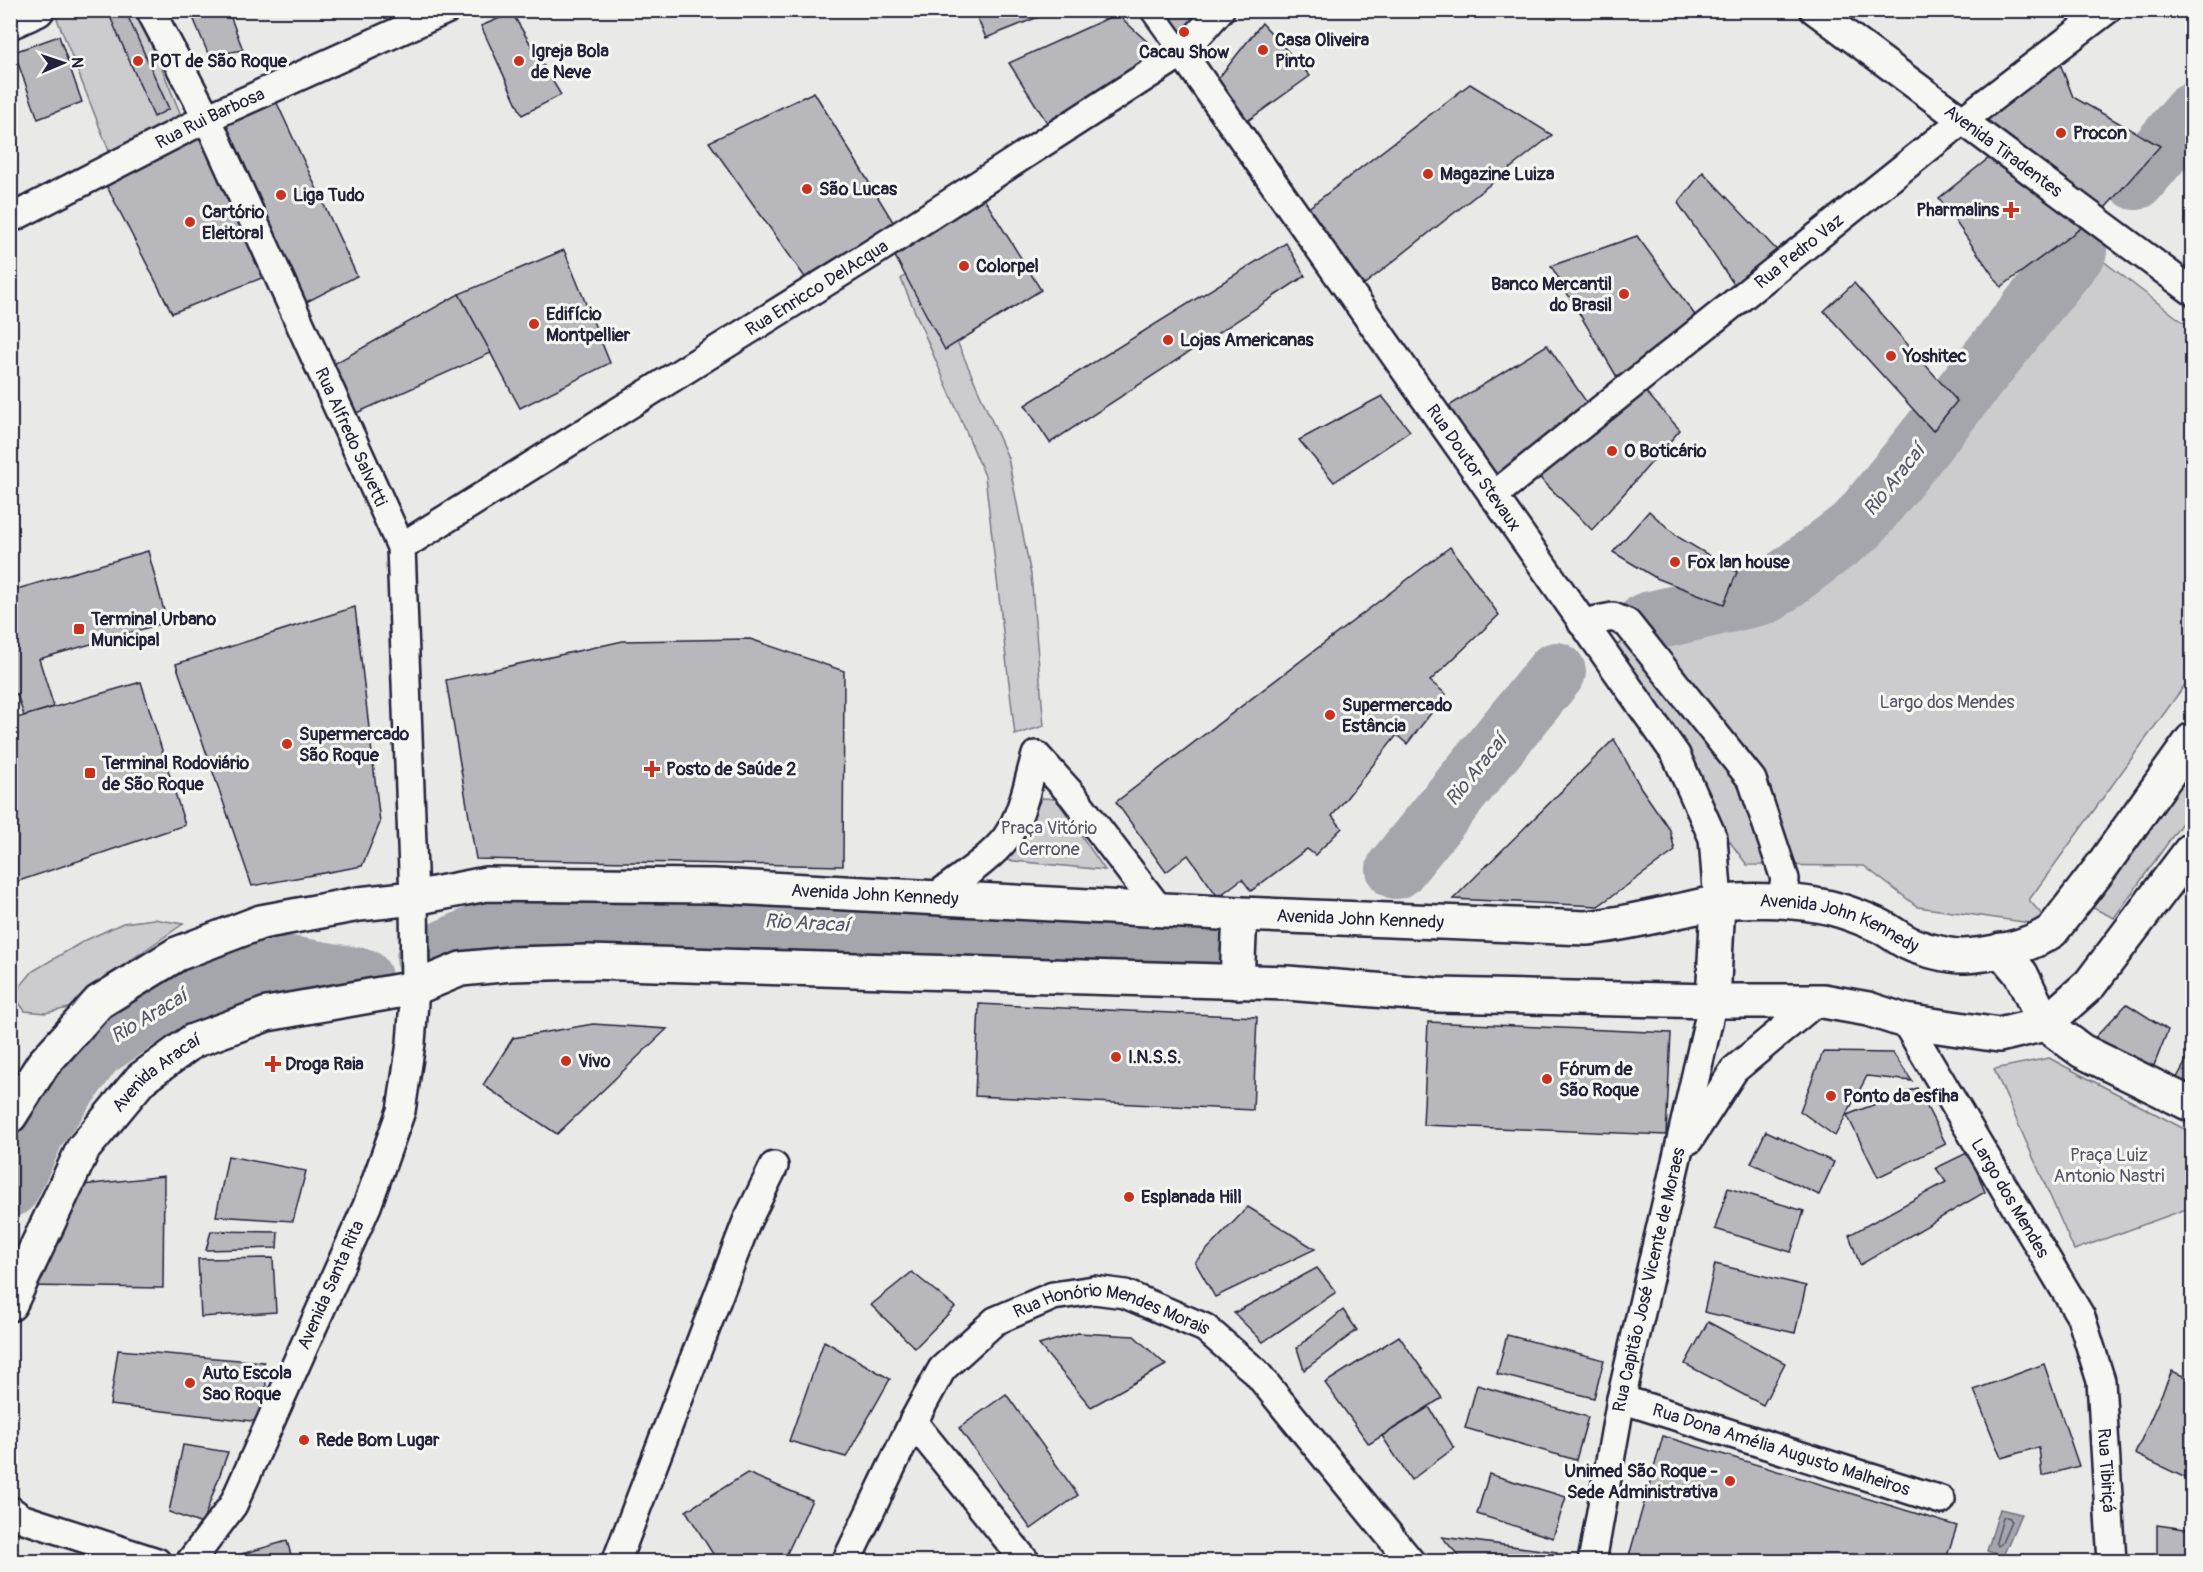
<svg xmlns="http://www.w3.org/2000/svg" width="2203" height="1572" viewBox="0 0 2203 1572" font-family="Pangolin,sans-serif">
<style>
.green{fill:#ccccce;stroke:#777784;stroke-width:1.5}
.water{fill:#a5a5ac;stroke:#71717f;stroke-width:1.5}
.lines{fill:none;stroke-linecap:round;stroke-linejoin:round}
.shore{stroke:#565668;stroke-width:1.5}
.river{stroke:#a5a5ac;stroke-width:60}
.building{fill:#b8b8bc;stroke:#22223b;stroke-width:1.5}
.pedestrian-casing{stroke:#22223b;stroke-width:26}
.minor-casing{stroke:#22223b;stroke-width:32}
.secondary-casing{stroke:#22223b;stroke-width:38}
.pedestrian{stroke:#f6f6f2;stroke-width:21}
.minor{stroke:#f6f6f2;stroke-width:27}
.secondary{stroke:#f6f6f2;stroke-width:33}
.poi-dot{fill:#c8321e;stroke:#f6f6f2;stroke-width:2}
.labels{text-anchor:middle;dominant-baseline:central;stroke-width:6;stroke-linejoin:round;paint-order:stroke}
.poi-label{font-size:18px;font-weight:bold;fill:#22223b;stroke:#f6f6f2;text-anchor:start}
.street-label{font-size:18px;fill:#22223b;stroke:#f6f6f2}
.park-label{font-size:18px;fill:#555567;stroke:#f6f6f2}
.water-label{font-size:20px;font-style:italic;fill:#565668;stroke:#f6f6f2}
</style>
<rect width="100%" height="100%" fill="#e9e9e7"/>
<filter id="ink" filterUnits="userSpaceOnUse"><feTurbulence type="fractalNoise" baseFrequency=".0167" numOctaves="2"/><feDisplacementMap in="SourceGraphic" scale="12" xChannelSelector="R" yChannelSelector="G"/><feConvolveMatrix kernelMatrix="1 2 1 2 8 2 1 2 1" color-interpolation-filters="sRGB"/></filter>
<g filter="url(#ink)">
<g class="green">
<polygon points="54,11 138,11 183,120 111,156"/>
<polygon points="2098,257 2192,329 2192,675 2029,900 2052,926 1918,907 1864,866 1747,865 1719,827 1608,650 1640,631 1768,602 1868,534"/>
<polygon points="913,269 956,339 1008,458 1031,575 1044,726 1015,735 985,476 901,279"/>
<polygon points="2192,765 2192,809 2114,918 2091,907"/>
<polygon points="1042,798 1056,799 1105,870 1005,860"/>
<polygon points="154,919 183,924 106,977 69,1008 45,1013 25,1011 13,995 33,971 84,941 123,923"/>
<polygon points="2049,1058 2192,1133 2192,1207 2074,1250 1994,1069"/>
</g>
<polygon class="water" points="2000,1509 2021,1514 2003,1556 1987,1551"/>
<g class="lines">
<polygon class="shore" points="2006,1517 2010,1518 2011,1521 2001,1544 1998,1546 1996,1542 2003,1518"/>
<g class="river">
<polyline points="2136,180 2192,113"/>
<polyline points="1647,622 1766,594 1858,525 2077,251"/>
<polyline points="1396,869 1556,672"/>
<polyline points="426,958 504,923 731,919 1195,943"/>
<polyline points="10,1187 36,1130 94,1050 175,995 272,963 362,978"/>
</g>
</g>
<g class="building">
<polygon points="110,10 125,10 169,109 154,117 108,12"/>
<polygon points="190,10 228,10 243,50 209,56"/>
<polygon points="974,10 1056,10 986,38"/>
<polygon points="1151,10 1220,10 1182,53"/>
<polygon points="512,13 561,95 522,115 481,26"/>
<polygon points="1117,14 1168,61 1055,135 1009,63"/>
<polygon points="1262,23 1310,76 1239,127 1210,89"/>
<polygon points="59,36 82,102 38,119 14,52"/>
<polygon points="2056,53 2073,97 2160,146 2097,217 1968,120"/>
<polygon points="1470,84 1552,135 1356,291 1302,213"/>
<polygon points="270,88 357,276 293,309 207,118"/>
<polygon points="814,92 901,235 814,290 709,142"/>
<polygon points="207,118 277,272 172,313 100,173"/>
<polygon points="1999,150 2089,222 2001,287 1939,198"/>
<polygon points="1703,172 1787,261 1742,296 1678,203"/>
<polygon points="976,186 1041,290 945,350 888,243"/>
<polygon points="1637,236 1700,322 1623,387 1551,266"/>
<polygon points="1286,243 1305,276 1050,443 1025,405"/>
<polygon points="564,250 610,363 520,408 459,294"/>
<polygon points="1854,283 1957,401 1933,431 1824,311"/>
<polygon points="459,294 491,353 352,415 330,366"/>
<polygon points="1547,345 1592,410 1493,490 1441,411"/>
<polygon points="1644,390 1680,430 1592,530 1535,473"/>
<polygon points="1382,396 1410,431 1334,482 1299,440"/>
<polygon points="1649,511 1678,537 1737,572 1724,604 1656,578 1613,552"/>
<polygon points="1450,547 1499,615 1430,681 1446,694 1407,744 1397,735 1332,816 1342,828 1315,855 1307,849 1251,891 1242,879 1218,897 1188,855 1166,872 1116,802"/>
<polygon points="148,551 167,622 39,659 54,707 24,716 17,694 10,696 10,637 15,636 10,618 10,591"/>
<polygon points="355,607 380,823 362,866 252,886 176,664"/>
<polygon points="750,639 844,671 843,866 476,859 446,680 623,641"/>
<polygon points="141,682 185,825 10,884 10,720"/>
<polygon points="1614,739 1641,788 1670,830 1675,851 1598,906 1453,899"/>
<polygon points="979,1004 1257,1017 1253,1110 975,1096"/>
<polygon points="2127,1004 2168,1030 2147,1083 2082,1051"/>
<polygon points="1428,1022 1671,1033 1666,1135 1423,1125"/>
<polygon points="593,1024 667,1029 557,1134 483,1085 513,1038"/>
<polygon points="2192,1050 2192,1091 2173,1085"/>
<polygon points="1823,1052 1893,1053 1912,1081 1867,1076 1835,1136 1800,1111"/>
<polygon points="1917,1088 1946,1144 1878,1177 1847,1115"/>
<polygon points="1766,1131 1834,1162 1819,1195 1751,1163"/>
<polygon points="1969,1152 1985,1192 1860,1265 1849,1235 1946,1182 1936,1168"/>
<polygon points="228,1156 306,1171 293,1221 216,1216"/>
<polygon points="164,1176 163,1288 27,1286 74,1186"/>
<polygon points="1728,1188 1804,1211 1791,1252 1715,1229"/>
<polygon points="1248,1207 1315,1249 1215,1297 1195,1262"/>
<polygon points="211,1231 278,1232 277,1248 206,1250"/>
<polygon points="273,1258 276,1312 201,1317 198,1259"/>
<polygon points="1715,1264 1806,1286 1795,1333 1704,1312"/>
<polygon points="1317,1268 1336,1292 1263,1342 1234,1313"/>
<polygon points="912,1272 955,1307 915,1348 871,1305"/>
<polygon points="1343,1310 1357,1330 1304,1370 1297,1348"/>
<polygon points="1708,1322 1785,1363 1763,1405 1685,1364"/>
<polygon points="1078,1333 1134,1336 1166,1365 1091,1407 1039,1345"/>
<polygon points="1507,1335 1604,1360 1594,1398 1497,1374"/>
<polygon points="1399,1336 1442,1398 1369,1444 1325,1383"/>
<polygon points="824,1341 890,1379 846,1457 789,1441"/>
<polygon points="118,1350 264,1362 269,1423 110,1405"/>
<polygon points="2044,1364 2079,1466 2042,1476 2039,1447 2001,1458 1974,1390"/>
<polygon points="2172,1371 2192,1380 2192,1481 2135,1454"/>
<polygon points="1477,1385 1588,1417 1576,1460 1465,1428"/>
<polygon points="1006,1394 1078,1495 1031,1529 959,1428"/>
<polygon points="1429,1407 1454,1448 1411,1480 1382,1436"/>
<polygon points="1663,1436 1957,1526 1945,1562 1647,1562 1629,1556"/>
<polygon points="183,1445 228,1452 202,1524 169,1512"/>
<polygon points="747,1473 812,1500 783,1562 718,1562 686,1511"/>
<polygon points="1489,1474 1566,1497 1553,1538 1477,1514"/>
<polygon points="2157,1525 2192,1530 2192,1562 2157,1562"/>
<polygon points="1442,1537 1557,1552 1554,1562 1464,1562"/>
<polygon points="287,1541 293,1562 214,1562"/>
</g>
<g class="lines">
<defs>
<polyline id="pedestrian" points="1151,10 1182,53"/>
<g id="minor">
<path id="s1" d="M150,10L207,118L401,547L414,898L415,988L411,1043L401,1111L367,1206L233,1505L190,1562"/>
<path id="s2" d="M1814,10L2192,291"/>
<path id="s3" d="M1182,53L1676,755L1713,838L1718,902"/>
<path id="s4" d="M10,219L207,118L446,10"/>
<path id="s5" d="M1493,496L1963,120L2107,10"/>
<path id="s6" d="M401,547L874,252L1182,53L1220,10"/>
<polyline points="1582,623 1613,617 1627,623 1752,780 1785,879 1781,901"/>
<path d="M935,897C957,880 989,860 1006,838C1023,814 1028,782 1036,755L1074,797L1159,909"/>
<path id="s7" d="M1905,1021L2081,1317L2101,1381L2112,1562"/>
<polyline points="1689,1140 1734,1070 1817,1001"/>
<path id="s8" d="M1621,1399L1941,1500"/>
<polyline points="913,1422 1026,1562"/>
<polyline points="10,1510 21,1518 157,1562"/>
<polyline points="616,1562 747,1221 774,1166"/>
<path id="s9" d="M846,1562L913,1422L942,1369L995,1321L1053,1296L1094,1290L1125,1294L1205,1328L1256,1372L1411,1562"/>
<path id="s10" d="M1592,1562L1621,1399L1713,1001"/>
</g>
<g id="secondary">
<polyline points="10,22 37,10"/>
<polyline points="2001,950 2021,974 2045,1024 2082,1051 2192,1105"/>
<polyline points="1237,982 1240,914"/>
<polyline points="1713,1001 1718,902"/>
<path id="s11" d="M10,1116L43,1064L99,1002L177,954L261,922L359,904L414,898L486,884L714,886L1240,914L1586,928C1630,924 1672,911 1716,903C1741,899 1789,900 1816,905C1838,908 1860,917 1880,926C1890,931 1898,938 1908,943C1920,949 1951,957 1965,956C1993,954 2029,947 2052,931L2102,866L2192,740"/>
<path id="s12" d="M10,1304L83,1149L141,1079L193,1041L267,1014L415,988L461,969L511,964L588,962L1287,983L1437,995L1713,1001H1823L1868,1009L1905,1021L1999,1035L2045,1024L2090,984L2192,849"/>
</g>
</defs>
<use href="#pedestrian" class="pedestrian-casing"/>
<use href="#minor" class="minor-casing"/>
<use href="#secondary" class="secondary-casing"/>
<use href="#pedestrian" class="pedestrian"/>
<use href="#minor" class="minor"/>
<use href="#secondary" class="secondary"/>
</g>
</g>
<g class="poi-dot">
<circle cx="1184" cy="32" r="6"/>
<circle cx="1263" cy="50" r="6"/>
<circle cx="138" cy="61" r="6"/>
<circle cx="519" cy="61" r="6"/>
<circle cx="2061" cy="133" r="6"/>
<circle cx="1428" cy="174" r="6"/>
<circle cx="807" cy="189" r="6"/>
<circle cx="281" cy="195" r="6"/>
<path d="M2008 201h6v6h6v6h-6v6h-6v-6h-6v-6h6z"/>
<circle cx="190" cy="222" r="6"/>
<circle cx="964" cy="266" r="6"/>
<circle cx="1624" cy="294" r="6"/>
<circle cx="534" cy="324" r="6"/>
<circle cx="1168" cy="340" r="6"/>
<circle cx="1891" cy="356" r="6"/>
<circle cx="1612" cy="451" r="6"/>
<circle cx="1675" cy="562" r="6"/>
<rect x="73" y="623" width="12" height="12" rx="3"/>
<circle cx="1330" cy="715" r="6"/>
<circle cx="287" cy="744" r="6"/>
<path d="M649 760h6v6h6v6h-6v6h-6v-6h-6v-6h6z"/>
<rect x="84" y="767" width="12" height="12" rx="3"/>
<circle cx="1116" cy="1057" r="6"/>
<circle cx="566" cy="1061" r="6"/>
<path d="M270 1055h6v6h6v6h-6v6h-6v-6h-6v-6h6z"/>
<circle cx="1547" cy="1079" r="6"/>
<circle cx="1831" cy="1096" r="6"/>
<circle cx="1129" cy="1197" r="6"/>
<circle cx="190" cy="1383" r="6"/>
<circle cx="304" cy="1440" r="6"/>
<circle cx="1730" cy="1481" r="6"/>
</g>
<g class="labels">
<g class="poi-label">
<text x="1275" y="40">Casa Oliveira<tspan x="1275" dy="21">Pinto</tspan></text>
<text x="531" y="51">Igreja Bola<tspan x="531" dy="21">de Neve</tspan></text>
<text x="1184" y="52" text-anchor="middle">Cacau Show</text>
<text x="150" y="61">POT de São Roque</text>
<text x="2073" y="133">Procon</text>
<text x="1440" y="174">Magazine Luiza</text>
<text x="819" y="189">São Lucas</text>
<text x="293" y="195">Liga Tudo</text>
<text x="1999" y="210" text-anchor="end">Pharmalins</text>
<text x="202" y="212">Cartório<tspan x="202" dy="21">Eleitoral</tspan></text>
<text x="976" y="266">Colorpel</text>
<text x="1612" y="284" text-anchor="end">Banco Mercantil<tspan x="1612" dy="21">do Brasil</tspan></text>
<text x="546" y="314">Edifício<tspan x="546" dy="21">Montpellier</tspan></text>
<text x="1180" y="340">Lojas Americanas</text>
<text x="1903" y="356">Yoshitec</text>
<text x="1624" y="451">O Boticário</text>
<text x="1687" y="562">Fox lan house</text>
<text x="91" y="619">Terminal Urbano<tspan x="91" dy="21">Municipal</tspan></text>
<text x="1342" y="705">Supermercado<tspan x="1342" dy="21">Estância</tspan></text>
<text x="299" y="734">Supermercado<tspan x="299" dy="21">São Roque</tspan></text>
<text x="102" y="763">Terminal Rodoviário<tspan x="102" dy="21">de São Roque</tspan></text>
<text x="666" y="769">Posto de Saúde 2</text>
<text x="1128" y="1057">I.N.S.S.</text>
<text x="578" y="1061">Vivo</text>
<text x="285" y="1064">Droga Raia</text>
<text x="1559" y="1069">Fórum de<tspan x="1559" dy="21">São Roque</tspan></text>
<text x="1843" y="1096">Ponto da esfiha</text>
<text x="1141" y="1197">Esplanada Hill</text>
<text x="202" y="1373">Auto Escola<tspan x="202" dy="21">Sao Roque</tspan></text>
<text x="316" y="1440">Rede Bom Lugar</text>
<text x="1718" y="1471" text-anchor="end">Unimed São Roque -<tspan x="1718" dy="21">Sede Administrativa</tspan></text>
</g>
<g class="street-label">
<text stroke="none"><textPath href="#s4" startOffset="224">Rua Rui Barbosa</textPath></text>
<text stroke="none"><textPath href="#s2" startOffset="236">Avenida Tiradentes</textPath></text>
<text stroke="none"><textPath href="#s5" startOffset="392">Rua Pedro Vaz</textPath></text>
<text stroke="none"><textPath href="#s6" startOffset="490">Rua Enricco DelAcqua</textPath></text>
<text stroke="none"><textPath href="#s1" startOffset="472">Rua Alfredo Salvetti</textPath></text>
<text stroke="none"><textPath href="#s3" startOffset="507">Rua Doutor Stevaux</textPath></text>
<text stroke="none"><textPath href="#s11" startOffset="944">Avenida John Kennedy</textPath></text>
<text stroke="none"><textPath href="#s11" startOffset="1430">Avenida John Kennedy</textPath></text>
<text stroke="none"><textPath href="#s11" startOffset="1916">Avenida John Kennedy</textPath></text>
<text stroke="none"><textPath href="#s12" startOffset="278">Avenida Aracaí</textPath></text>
<text stroke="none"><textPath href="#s7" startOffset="206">Largo dos Mendes</textPath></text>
<text stroke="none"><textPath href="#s10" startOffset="288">Rua Capitão José Vicente de Moraes</textPath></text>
<text transform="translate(331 1285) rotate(-66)">Avenida Santa Rita</text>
<text stroke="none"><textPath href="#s9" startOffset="411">Rua Honório Mendes Morais</textPath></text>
<text stroke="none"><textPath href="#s8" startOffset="168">Rua Dona Amélia Augusto Malheiros</textPath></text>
<text stroke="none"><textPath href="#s7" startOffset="501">Rua Tibiriçá</textPath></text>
</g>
<g class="park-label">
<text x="1947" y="702">Largo dos Mendes</text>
<text x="1049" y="828">Praça Vitório<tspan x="1049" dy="21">Cerrone</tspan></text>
<text x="2109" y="1155">Praça Luiz<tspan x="2109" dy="21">Antonio Nastri</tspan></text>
</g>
<g class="water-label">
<text transform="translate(1894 480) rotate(-51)">Rio Aracaí</text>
<text transform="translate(1476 770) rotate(-51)">Rio Aracaí</text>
<text transform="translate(807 923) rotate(3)">Rio Aracaí</text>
<text transform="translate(149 1016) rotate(-31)">Rio Aracaí</text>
</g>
</g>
<rect width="2203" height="1572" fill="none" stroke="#f6f6f2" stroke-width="36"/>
<rect x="18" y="18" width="2167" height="1536" fill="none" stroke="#22223b" stroke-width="2" filter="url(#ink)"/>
<g transform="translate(63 63) rotate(88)" stroke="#f6f6f2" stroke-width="4.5" paint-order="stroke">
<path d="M0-4.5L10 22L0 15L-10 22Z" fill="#22223b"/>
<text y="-9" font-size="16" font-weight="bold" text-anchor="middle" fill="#22223b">N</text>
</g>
</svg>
